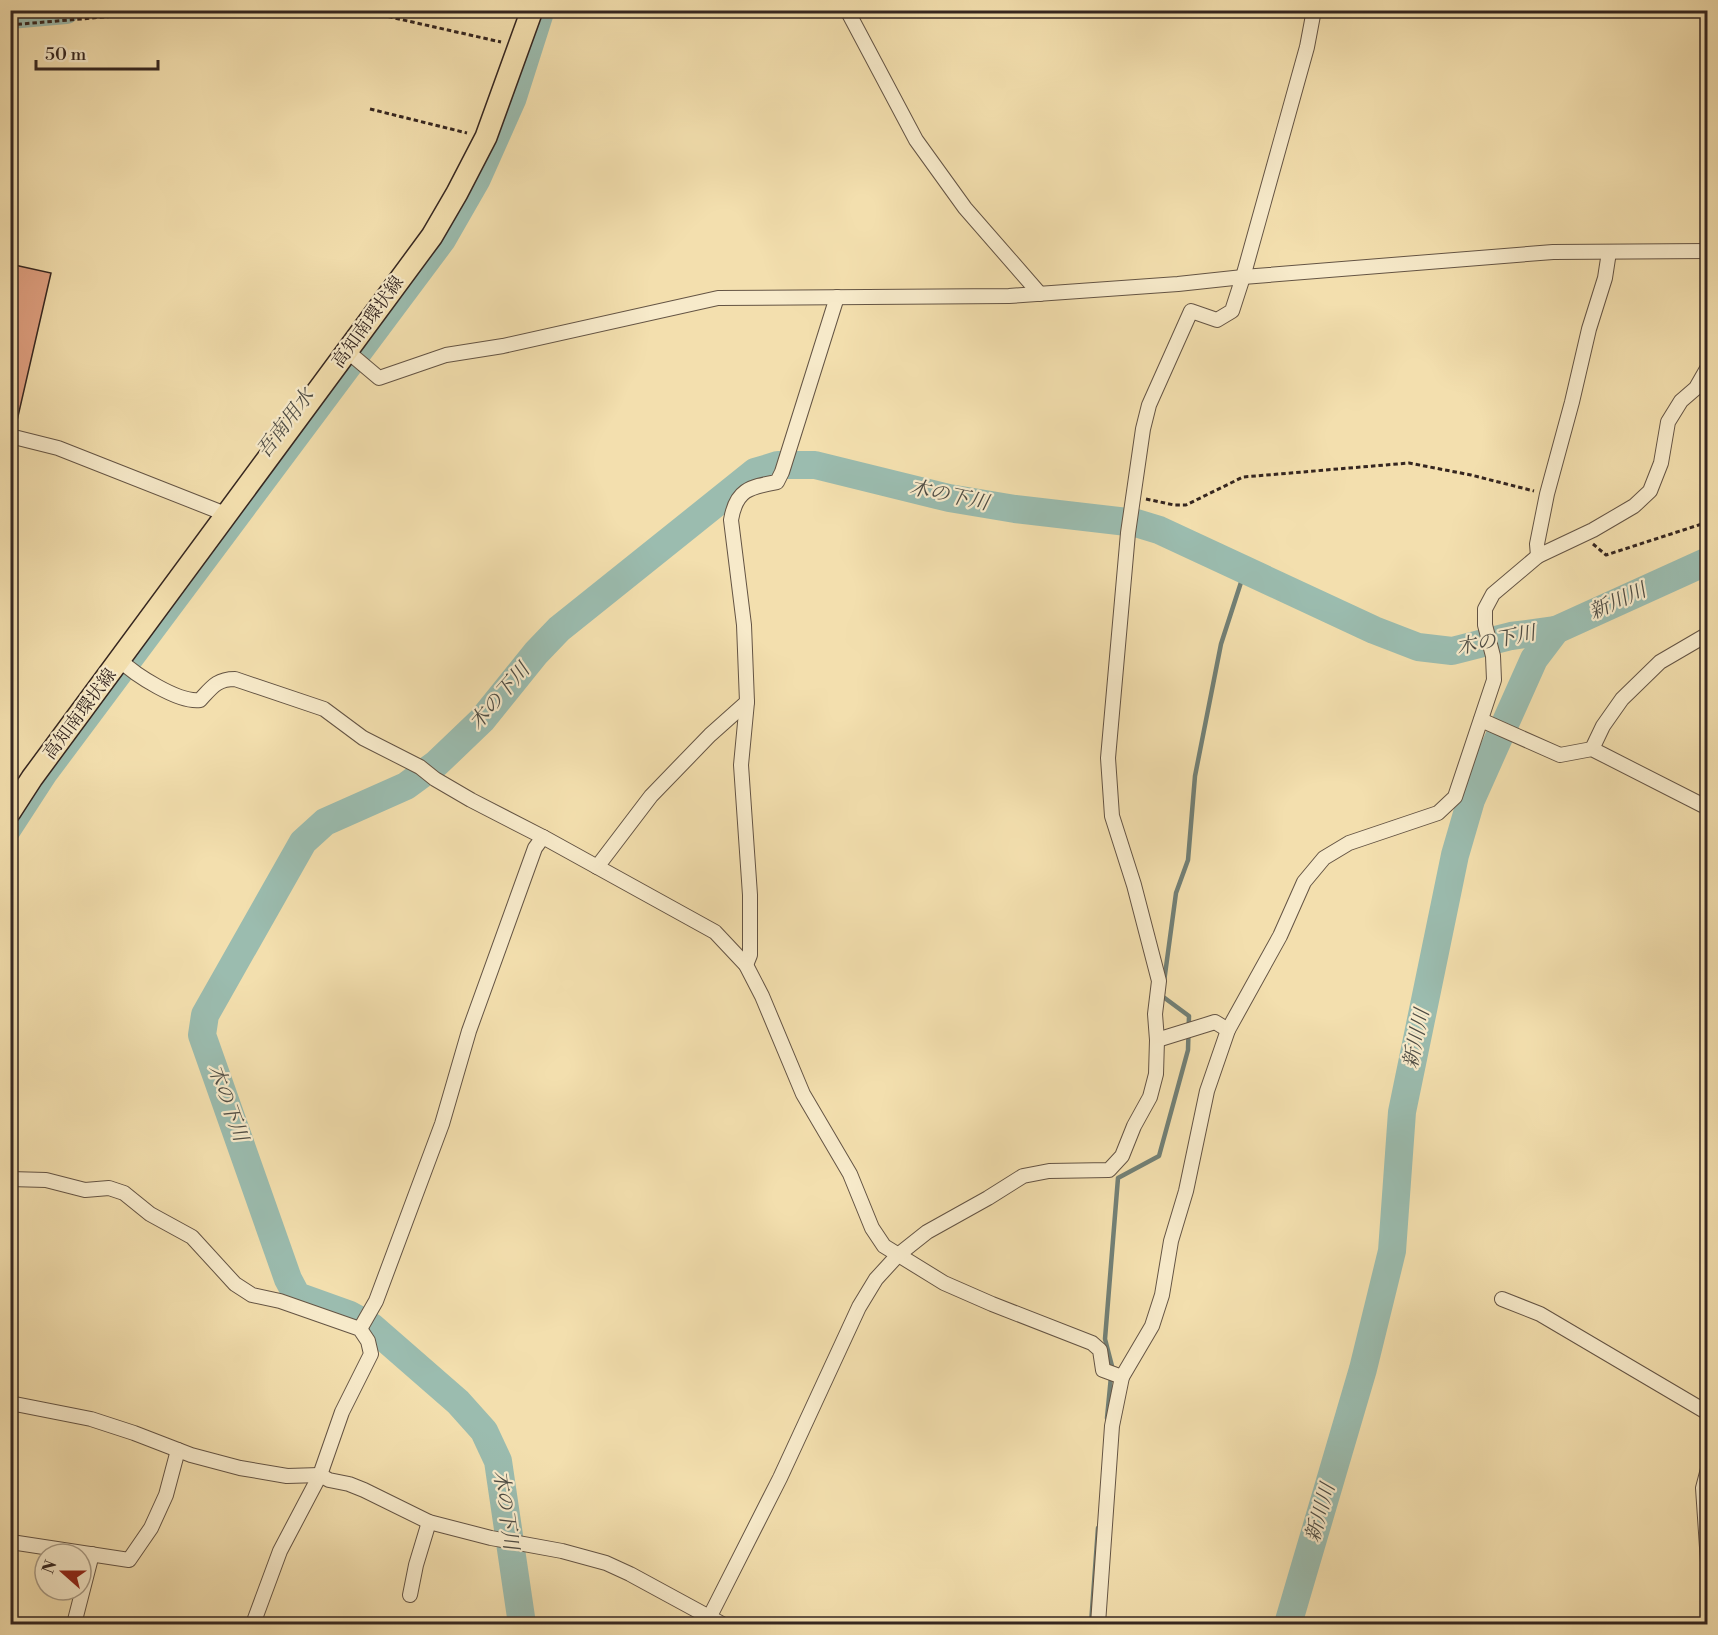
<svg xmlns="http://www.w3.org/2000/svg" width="1718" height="1635" viewBox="0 0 1718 1635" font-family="'Libre Bodoni','Noto Serif JP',serif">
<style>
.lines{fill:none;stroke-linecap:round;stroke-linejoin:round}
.stream{stroke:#728076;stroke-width:4.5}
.canal{stroke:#9bbcaf;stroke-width:16}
.river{stroke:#9bbcaf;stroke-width:28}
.building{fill:#e0a081;stroke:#352620;stroke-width:1.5}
.minor-casing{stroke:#645444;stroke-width:16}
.primary-casing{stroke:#352620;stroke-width:24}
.path{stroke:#352620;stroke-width:3;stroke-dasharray:4.5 3;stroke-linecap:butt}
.minor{stroke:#f7eaca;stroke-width:14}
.primary{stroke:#f3dfae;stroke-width:21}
.labels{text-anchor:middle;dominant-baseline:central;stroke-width:4.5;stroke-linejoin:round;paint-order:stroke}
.street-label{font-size:18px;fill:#352620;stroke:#f7eaca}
.water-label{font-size:20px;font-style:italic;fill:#4e4c44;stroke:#f7eaca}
</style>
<rect width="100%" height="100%" fill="#f3dfae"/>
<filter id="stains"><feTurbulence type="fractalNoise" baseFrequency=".00333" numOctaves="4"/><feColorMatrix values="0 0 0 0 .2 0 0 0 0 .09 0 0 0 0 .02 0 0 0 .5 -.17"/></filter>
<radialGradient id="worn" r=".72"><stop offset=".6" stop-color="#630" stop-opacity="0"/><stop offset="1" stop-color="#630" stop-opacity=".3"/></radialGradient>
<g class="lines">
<g class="stream">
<polyline points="1164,982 1176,893 1188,860 1195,776 1221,644 1245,570"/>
<polyline points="1107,1418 1112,1366 1105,1339 1118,1178 1159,1156 1188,1050 1189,1016 1162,996 1163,993"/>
<polyline points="1091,1624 1098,1528"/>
</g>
<polyline class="canal" points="10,836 49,776 447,243 482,182 518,101 547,10"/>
<g class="river">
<polyline points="10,15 66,10"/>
<polyline points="522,1624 498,1461 484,1431 458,1402 372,1327 350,1315 297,1296 288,1279 202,1035 205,1015 303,842 325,822 406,786 436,764 482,720 536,653 559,629 755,472 778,465 815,465 949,498 1015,509 1136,523 1159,530 1374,630 1418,647 1452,651 1511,636 1556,630"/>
<polyline points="1288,1624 1363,1369 1392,1251 1402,1112 1455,855 1471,800 1534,659 1556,630 1708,561"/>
</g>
</g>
<polygon class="building" points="10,264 51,273 16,425 10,424"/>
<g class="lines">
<defs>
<g id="minor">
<polyline points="847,10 916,140 965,208 1040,294"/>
<polyline points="347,351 379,378 446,355 503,346 718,298 1009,296 1178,284 1243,277 1553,252 1708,251"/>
<polyline points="10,436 58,448 228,515"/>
<polyline points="1538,556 1537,544 1547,494 1572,402 1589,329 1605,278 1609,252"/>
<path d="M120,660C135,675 179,703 200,700C212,687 217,679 235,679L324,709L363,738L420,767L435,779L471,800L543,837L715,932L746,965L762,996L803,1094L850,1174L872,1228L884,1246L944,1283L992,1304L1092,1343L1100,1350L1103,1370L1122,1377"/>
<polyline points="1481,720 1560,755 1592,749 1708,808"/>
<polyline points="1592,749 1603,726 1622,699 1660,662 1708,634"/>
<path d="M597,867L651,796L710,735L747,702L744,625L731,520C736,490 749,487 777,482L782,472L837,297"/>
<polyline points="746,965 750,955 750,895 741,765 747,702"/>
<polyline points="1157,1040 1215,1022 1228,1030"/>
<polyline points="10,1179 46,1180 85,1190 109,1188 124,1193 150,1214 192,1237 235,1284 252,1295 280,1301 360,1329 368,1341 371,1354 342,1412 320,1475 280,1551 253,1624"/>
<polyline points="1502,1299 1540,1314 1708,1413"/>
<polyline points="360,1329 376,1301 442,1124 469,1031 535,848 543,837"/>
<polyline points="10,1403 91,1419 134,1433 191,1455 240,1468 287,1476 320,1475 329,1480 349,1484 364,1490 429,1522 491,1538 562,1551 606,1563 630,1574 722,1624"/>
<polyline points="1708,1469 1703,1488 1708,1562"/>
<polyline points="11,1542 129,1560 151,1528 166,1495 178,1450"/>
<polyline points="410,1595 416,1565 429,1522"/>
<polyline points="74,1624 92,1554"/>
<polyline points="706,1624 780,1478 859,1307 876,1279 898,1255 927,1232 988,1198 1023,1176 1049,1171 1109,1170 1122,1156 1134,1126 1150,1097 1156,1074 1157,1040 1155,1014 1159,981 1134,885 1112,816 1108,758 1128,533 1143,429 1149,405 1191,311 1217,320 1232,311 1243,277 1307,47 1314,10"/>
<polyline points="1098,1624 1112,1426 1122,1377 1152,1326 1162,1295 1171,1241 1186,1191 1207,1091 1228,1030 1280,936 1304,882 1324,858 1349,843 1438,813 1455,797 1494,680 1493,656 1485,625 1485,609 1493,594 1538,556 1593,530 1634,506 1650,491 1661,463 1668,422 1681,401 1696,388 1708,367"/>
</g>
<polyline id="primary" points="10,812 32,778 432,236 457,193 486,137 532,10"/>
</defs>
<use href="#minor" class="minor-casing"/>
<use href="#primary" class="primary-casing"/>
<g class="path">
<polyline points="359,10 501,42"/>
<polyline points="10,25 186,10"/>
<polyline points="370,109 467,133"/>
<polyline points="1146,499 1174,505 1186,505 1243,477 1409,463 1471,475 1534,491"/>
<polyline points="1593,544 1606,555 1708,522"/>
</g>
<use href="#minor" class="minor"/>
<use href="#primary" class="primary"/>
</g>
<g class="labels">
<g class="street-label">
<text transform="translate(368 322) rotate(-54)">高知南環状線</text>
<text transform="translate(80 714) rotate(-53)">高知南環状線</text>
</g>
<g class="water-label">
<text transform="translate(286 424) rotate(-53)">吾南用水</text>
<text transform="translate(949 496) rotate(12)">木の下川</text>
<text transform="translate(1618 602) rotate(-24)">新川川</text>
<text transform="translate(1496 641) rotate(-11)">木の下川</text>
<text transform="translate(500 697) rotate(-49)">木の下川</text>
<text transform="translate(1417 1039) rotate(-78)">新川川</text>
<text transform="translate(227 1103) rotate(70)">木の下川</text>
<text transform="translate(505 1510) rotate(82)">木の下川</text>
<text transform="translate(1321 1513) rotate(-74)">新川川</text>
</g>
</g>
<rect width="1718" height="1635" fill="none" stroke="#f3dfae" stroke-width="36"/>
<rect x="12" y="12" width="1694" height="1611" fill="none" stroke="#352620" stroke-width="3"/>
<rect x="18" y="18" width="1682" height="1599" fill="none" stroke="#352620" stroke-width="1.5"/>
<g transform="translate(63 1572) rotate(291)"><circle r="28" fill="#f7eaca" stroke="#a99c86" stroke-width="1.5"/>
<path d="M0-4.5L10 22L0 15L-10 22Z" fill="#8f2418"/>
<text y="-9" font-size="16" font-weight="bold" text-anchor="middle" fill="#352620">N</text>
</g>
<path d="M36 60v9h122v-9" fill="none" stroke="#352620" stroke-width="3"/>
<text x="45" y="60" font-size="18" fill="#352620" stroke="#f7eaca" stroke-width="4.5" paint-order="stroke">50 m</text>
<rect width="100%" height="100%" filter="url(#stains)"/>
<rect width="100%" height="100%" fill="url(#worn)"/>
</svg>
